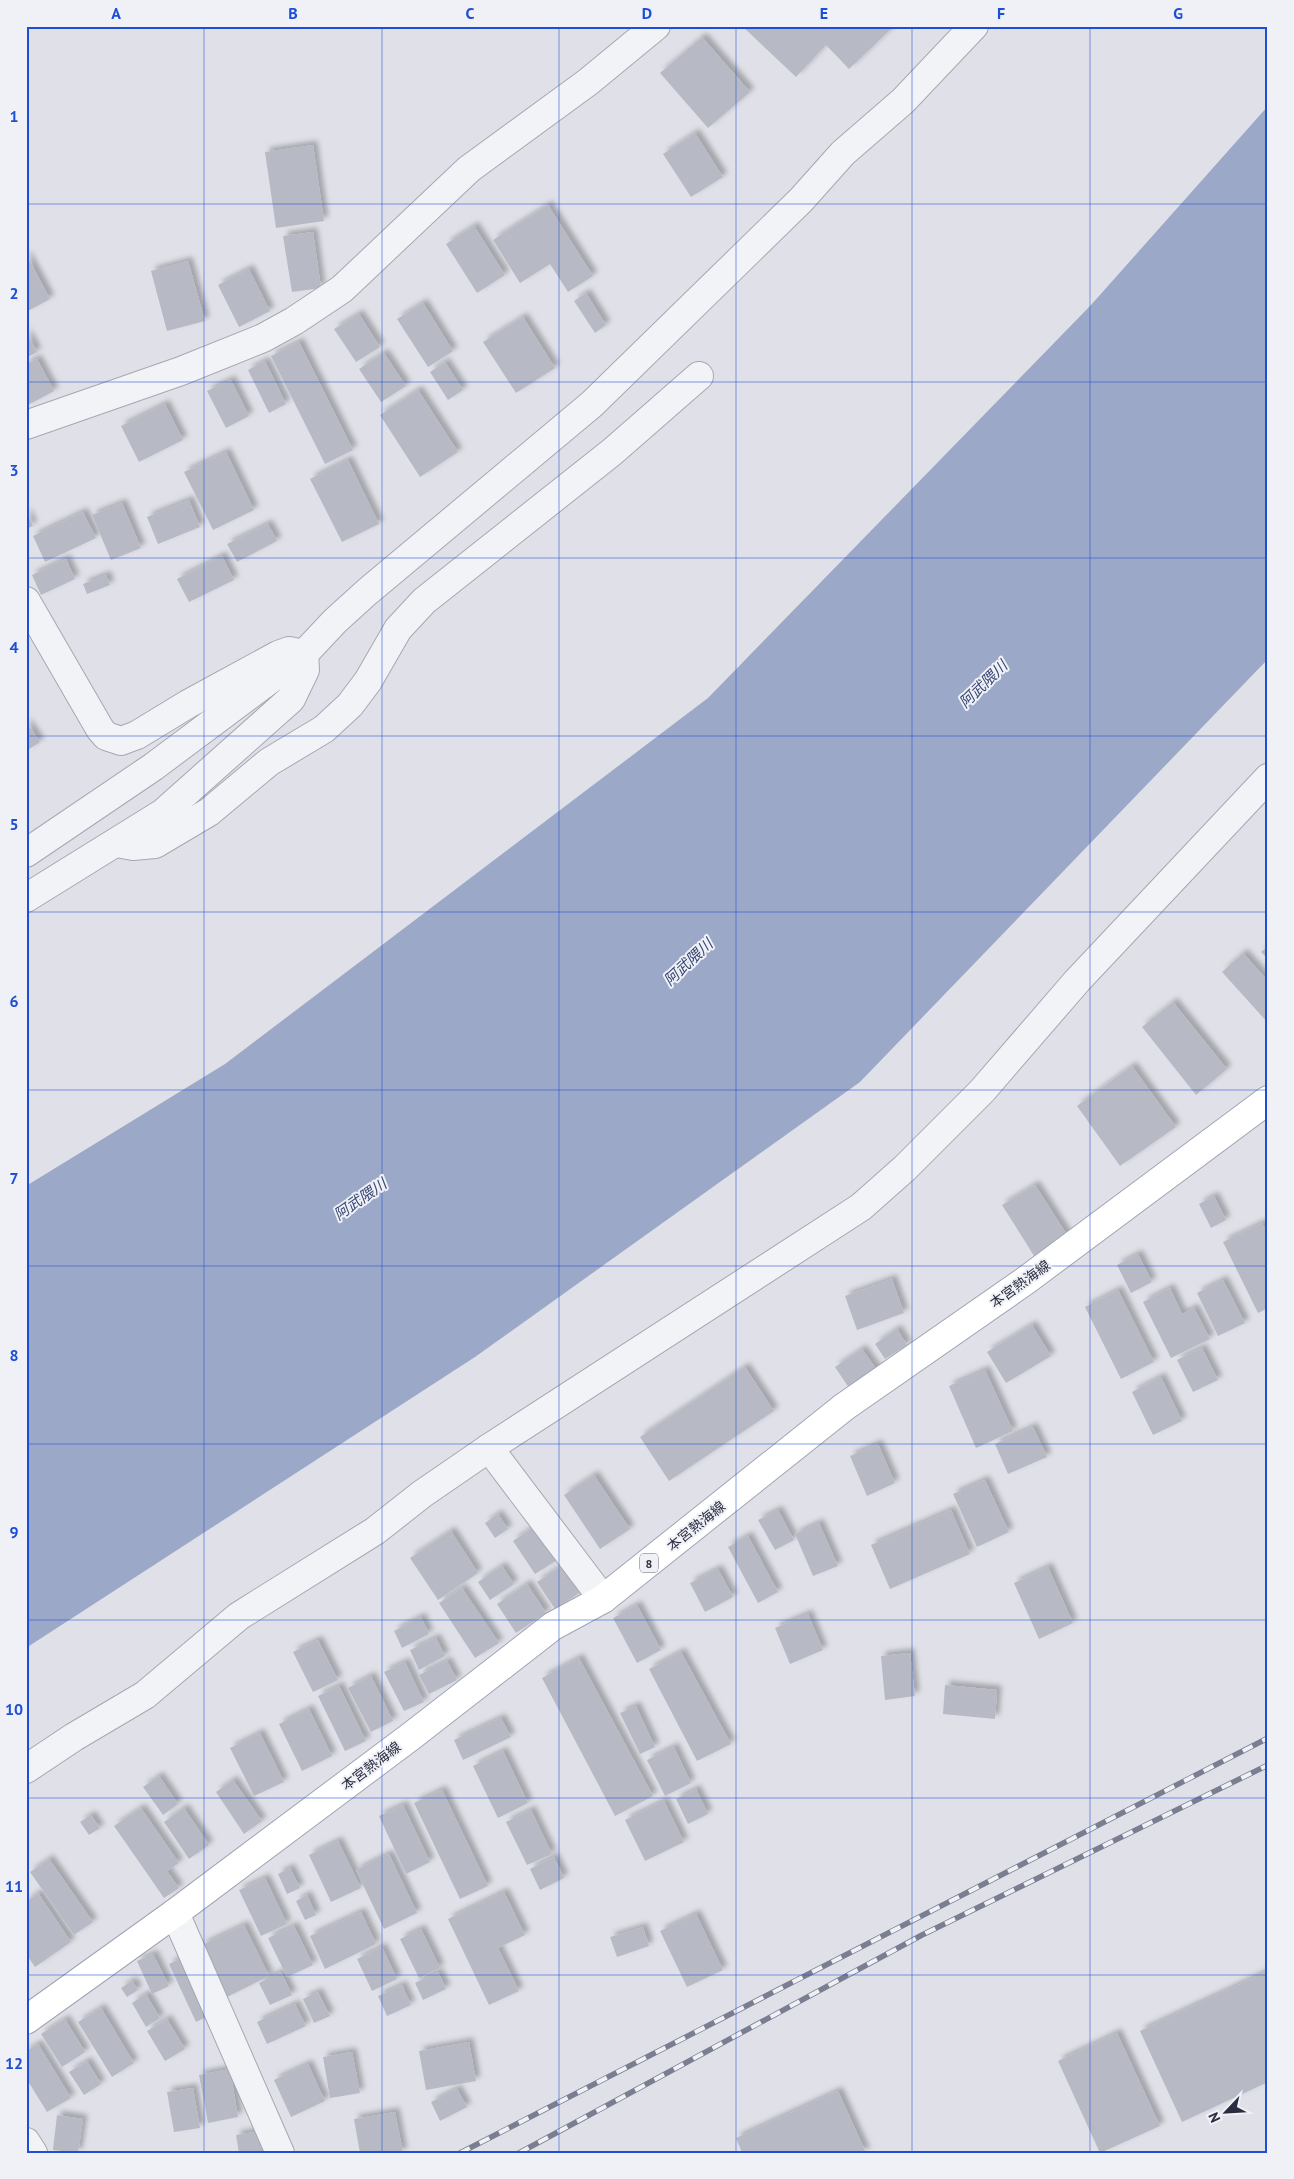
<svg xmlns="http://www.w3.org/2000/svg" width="1294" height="2179" viewBox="0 0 1294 2179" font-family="'PT Sans','Noto Sans JP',sans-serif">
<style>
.water{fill:#9ca8c7}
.building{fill:#b7bac5;filter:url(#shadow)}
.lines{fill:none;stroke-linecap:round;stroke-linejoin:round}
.minor-casing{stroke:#a5a7b2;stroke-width:30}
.tertiary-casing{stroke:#a5a7b2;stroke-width:30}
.primary-casing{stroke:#a0a4b4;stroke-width:30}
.minor{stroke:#f2f3f7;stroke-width:28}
.tertiary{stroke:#f2f3f7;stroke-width:28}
.primary{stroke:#fff;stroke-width:28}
.rail-casing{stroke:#7a7e91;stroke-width:5.5}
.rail{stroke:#eff1f6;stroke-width:4;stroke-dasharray:11;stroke-linecap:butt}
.grid{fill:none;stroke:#1d4ed8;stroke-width:1;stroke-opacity:0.55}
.labels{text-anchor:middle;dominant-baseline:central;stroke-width:4;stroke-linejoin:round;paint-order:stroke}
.shield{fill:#eff1f6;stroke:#646876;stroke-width:1}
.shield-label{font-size:12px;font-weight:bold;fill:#292d3f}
.street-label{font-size:14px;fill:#292d3f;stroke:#eff1f6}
.water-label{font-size:15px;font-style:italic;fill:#354472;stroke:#eff1f6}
.neatline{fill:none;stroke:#1d4ed8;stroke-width:2}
.grid-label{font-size:16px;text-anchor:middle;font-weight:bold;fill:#1d4ed8}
</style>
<defs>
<filter id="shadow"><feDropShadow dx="4.5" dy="-4.5" stdDeviation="2.5" flood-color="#0004"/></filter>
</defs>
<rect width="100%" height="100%" fill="#e0e1e8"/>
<polygon class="water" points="1268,106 1268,659 860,1082 475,1357 26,1648 26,1186 225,1064 708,698 1091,305"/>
<g class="building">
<polygon points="742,26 894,26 849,69 826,45 796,77"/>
<polygon points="702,37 750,92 708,128 660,73"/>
<polygon points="695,133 723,177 691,197 663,154"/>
<polygon points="313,145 324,221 276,228 265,152"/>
<polygon points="548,205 593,276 568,292 550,264 520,283 493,240"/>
<polygon points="474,226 505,275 477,293 446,244"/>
<polygon points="313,232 321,288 292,292 283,236"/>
<polygon points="26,254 50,299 26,312"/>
<polygon points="188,261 205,321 167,331 151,271"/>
<polygon points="249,269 270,311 239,327 218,285"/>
<polygon points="586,293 606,325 595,333 574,301"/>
<polygon points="423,303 453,351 428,367 397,319"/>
<polygon points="359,314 380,347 356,362 334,329"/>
<polygon points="523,317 555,368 516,393 483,342"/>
<polygon points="26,332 37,352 26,358"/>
<polygon points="299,342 353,450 325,464 271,356"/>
<polygon points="384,353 406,386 381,402 359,369"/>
<polygon points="37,359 54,391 26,406 26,364"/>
<polygon points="265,361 286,404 269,413 248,370"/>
<polygon points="445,362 463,390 448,400 430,372"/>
<polygon points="231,380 249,416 226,428 207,391"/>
<polygon points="418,390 458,452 420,477 380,415"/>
<polygon points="165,404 183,440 139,462 121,426"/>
<polygon points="226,452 254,510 213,530 184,472"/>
<polygon points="348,460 379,524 342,542 310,479"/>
<polygon points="189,500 200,527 158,544 147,517"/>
<polygon points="122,503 141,548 111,560 92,515"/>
<polygon points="26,511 33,526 26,529"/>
<polygon points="83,512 96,538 45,562 33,536"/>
<polygon points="268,524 277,541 237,562 227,544"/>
<polygon points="222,556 234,580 189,602 177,579"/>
<polygon points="66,559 75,579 41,595 32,575"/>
<polygon points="106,575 110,585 87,594 83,584"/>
<polygon points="26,722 40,742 26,751"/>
<polygon points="1268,946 1268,959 1261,952"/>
<polygon points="1243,953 1268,981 1268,1023 1222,972"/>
<polygon points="1173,1002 1227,1069 1196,1095 1142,1027"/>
<polygon points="1132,1066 1176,1127 1120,1166 1077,1106"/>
<polygon points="1035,1185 1069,1238 1036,1259 1002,1205"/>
<polygon points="1214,1196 1226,1220 1211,1228 1199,1204"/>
<polygon points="1262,1223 1268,1234 1268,1308 1258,1313 1223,1242"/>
<polygon points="1138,1254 1152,1282 1131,1293 1117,1265"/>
<polygon points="892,1279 904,1313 857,1330 845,1296"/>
<polygon points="1223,1280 1245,1323 1218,1336 1197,1293"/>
<polygon points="1170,1288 1182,1314 1194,1308 1210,1339 1171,1358 1143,1302"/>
<polygon points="1118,1290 1154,1362 1121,1379 1085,1307"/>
<polygon points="1032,1325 1051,1356 1006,1383 987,1352"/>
<polygon points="897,1329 907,1345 885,1359 875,1344"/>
<polygon points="1202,1348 1218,1380 1193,1392 1177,1360"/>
<polygon points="862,1349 879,1373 851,1391 835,1367"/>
<polygon points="745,1367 774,1411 669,1481 640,1437"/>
<polygon points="985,1370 1013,1431 976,1448 949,1386"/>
<polygon points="1161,1377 1182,1421 1153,1435 1132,1392"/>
<polygon points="1033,1427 1047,1457 1008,1474 995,1444"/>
<polygon points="878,1444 895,1483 867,1496 850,1456"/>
<polygon points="594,1475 630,1529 600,1549 564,1495"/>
<polygon points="985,1480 1009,1532 977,1547 953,1494"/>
<polygon points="778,1510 794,1540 775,1550 758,1520"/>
<polygon points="951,1510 970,1554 890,1589 871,1545"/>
<polygon points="498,1514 508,1529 495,1538 485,1523"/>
<polygon points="819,1523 838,1566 813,1576 795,1534"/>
<polygon points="535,1526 557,1560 535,1574 513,1541"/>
<polygon points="451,1531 478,1573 438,1600 410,1558"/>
<polygon points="748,1536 778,1592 758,1603 728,1547"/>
<polygon points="563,1565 581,1592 555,1609 537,1582"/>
<polygon points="502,1566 514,1584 490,1600 478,1582"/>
<polygon points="1048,1567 1073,1623 1039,1639 1014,1583"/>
<polygon points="718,1569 733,1597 705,1612 690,1583"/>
<polygon points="527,1584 546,1613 516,1633 497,1604"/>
<polygon points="462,1588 499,1643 475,1658 439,1603"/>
<polygon points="637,1605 661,1650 637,1663 613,1618"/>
<polygon points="808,1614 823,1650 790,1664 775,1628"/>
<polygon points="421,1617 429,1634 402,1648 394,1631"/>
<polygon points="436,1638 445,1656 419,1670 410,1650"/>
<polygon points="318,1640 338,1680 313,1692 293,1652"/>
<polygon points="681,1652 731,1744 697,1761 649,1669"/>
<polygon points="910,1653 915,1696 885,1700 881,1656"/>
<polygon points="579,1658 653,1796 615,1816 542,1678"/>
<polygon points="447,1661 457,1680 429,1694 419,1675"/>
<polygon points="405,1662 424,1702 404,1711 384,1672"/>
<polygon points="371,1676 393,1721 371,1732 348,1688"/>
<polygon points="945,1685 997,1690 995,1719 943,1714"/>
<polygon points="339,1686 366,1741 345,1751 318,1696"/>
<polygon points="636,1706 655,1747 640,1754 620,1713"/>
<polygon points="309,1709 332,1756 302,1771 279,1724"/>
<polygon points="501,1718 511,1737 463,1760 454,1740"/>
<polygon points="260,1733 284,1782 254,1796 230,1748"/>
<polygon points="674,1747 691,1783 665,1796 647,1760"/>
<polygon points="503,1751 528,1803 498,1818 473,1766"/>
<polygon points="159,1776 178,1804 163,1815 143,1787"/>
<polygon points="233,1780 262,1821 244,1834 216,1792"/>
<polygon points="696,1789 708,1814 688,1824 676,1799"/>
<polygon points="442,1790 488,1886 460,1899 414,1803"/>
<polygon points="664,1801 684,1842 645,1861 625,1820"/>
<polygon points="403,1805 430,1862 406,1874 379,1816"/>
<polygon points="141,1808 179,1863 167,1871 179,1888 164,1898 114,1826"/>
<polygon points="184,1808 209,1845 189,1859 164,1822"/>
<polygon points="531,1810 552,1854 527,1865 506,1822"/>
<polygon points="91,1815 100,1828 89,1835 80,1822"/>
<polygon points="338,1841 361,1888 331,1902 309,1855"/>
<polygon points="389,1854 417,1913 384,1929 356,1870"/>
<polygon points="554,1857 564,1878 540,1890 530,1869"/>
<polygon points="49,1859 93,1922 74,1935 30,1872"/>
<polygon points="290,1868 300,1888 287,1894 278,1874"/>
<polygon points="265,1878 287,1924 261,1936 239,1890"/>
<polygon points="504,1892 525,1935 498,1948 519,1991 489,2005 448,1919"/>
<polygon points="38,1893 71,1942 35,1967 26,1954 26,1902"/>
<polygon points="307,1895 316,1915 305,1920 296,1901"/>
<polygon points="361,1912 376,1944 325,1969 310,1936"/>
<polygon points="696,1914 723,1970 687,1987 660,1931"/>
<polygon points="244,1925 269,1976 227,1997 202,1945"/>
<polygon points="294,1926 313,1965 287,1977 268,1938"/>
<polygon points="643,1927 649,1946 617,1957 610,1937"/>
<polygon points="421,1929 440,1968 419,1978 400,1939"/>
<polygon points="382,1947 397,1979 372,1991 357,1959"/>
<polygon points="153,1954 169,1986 152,1994 137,1961"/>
<polygon points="186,1956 214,2013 196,2022 169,1964"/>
<polygon points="1268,1971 1268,2082 1182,2122 1140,2031"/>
<polygon points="281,1972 292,1995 270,2005 259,1983"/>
<polygon points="438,1972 446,1989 423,2000 415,1983"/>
<polygon points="132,1981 138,1990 127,1997 121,1988"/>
<polygon points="402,1985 411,2005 387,2016 378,1996"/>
<polygon points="318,1992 330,2016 314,2023 303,1999"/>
<polygon points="146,1994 160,2018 146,2027 132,2003"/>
<polygon points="295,2004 306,2026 267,2044 257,2022"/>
<polygon points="101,2008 134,2063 112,2077 78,2022"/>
<polygon points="65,2019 85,2052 62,2067 41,2034"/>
<polygon points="167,2019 185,2049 165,2061 147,2031"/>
<polygon points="1117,2033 1160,2126 1100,2153 1058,2061"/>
<polygon points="469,2042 476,2081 426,2090 419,2051"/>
<polygon points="38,2044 71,2098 47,2112 26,2078 26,2051"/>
<polygon points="352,2052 360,2093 330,2098 323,2057"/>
<polygon points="87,2061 101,2084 84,2095 69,2072"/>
<polygon points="308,2064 325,2101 291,2117 274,2080"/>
<polygon points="230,2069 238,2117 208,2123 199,2075"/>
<polygon points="193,2088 200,2128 174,2132 167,2092"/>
<polygon points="457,2089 467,2107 440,2121 431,2102"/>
<polygon points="838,2091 866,2153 742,2153 736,2138"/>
<polygon points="395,2112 403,2153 360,2153 354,2119"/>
<polygon points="57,2115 83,2119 78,2153 53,2150"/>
<polygon points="261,2131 265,2153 239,2153 236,2135"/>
</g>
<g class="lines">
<defs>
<g id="minor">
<polyline points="26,601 100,729 106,736 121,741 137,735 188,704 278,655 289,651 304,654 305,670 291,699 163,813 26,898"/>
<polyline points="117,843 133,846 155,844 209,812 269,762 324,729 350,705 368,681 398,629 424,601 612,452 699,376"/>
<polyline points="26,853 153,767 304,654 335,621 367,592 592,404 801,200 843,153 903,101 974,26"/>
<polyline points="489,1448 603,1599"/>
<polyline points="26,1769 74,1737 145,1695 239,1616 375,1531 422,1494 489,1448 861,1207 905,1168 982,1091 1077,981 1268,778"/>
<polyline points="175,1913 280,2153"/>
<polyline points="26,2142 33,2153"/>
</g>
<polyline id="tertiary" points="26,425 181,371 263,338 294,321 342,289 469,169 588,82 656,26"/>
<polyline id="primary" points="26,2020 175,1913 410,1737 553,1626 603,1599 844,1407 1025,1281 1268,1100"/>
</defs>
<use href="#minor" class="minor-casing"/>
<use href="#tertiary" class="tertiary-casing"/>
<use href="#primary" class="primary-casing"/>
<use href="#minor" class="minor"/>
<use href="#tertiary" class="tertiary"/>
<use href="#primary" class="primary"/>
<defs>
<g id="rail">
<polyline points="460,2153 1268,1738"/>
<polyline points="519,2153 922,1935 1268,1765"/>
</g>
</defs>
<use href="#rail" class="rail-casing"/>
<use href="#rail" class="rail"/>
</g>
<path class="grid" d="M204,26V2153M382,26V2153M559,26V2153M736,26V2153M912,26V2153M1090,26V2153M26,204H1268M26,382H1268M26,558H1268M26,736H1268M26,912H1268M26,1090H1268M26,1266H1268M26,1444H1268M26,1620H1268M26,1798H1268M26,1975H1268"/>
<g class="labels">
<rect class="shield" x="640" y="1553.5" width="18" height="19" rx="4"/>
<g class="shield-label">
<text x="649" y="1563">8</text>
</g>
<g class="street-label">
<text transform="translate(1020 1284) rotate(-36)">本宮熱海線</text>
<text transform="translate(696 1526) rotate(-39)">本宮熱海線</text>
<text transform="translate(371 1766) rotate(-37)">本宮熱海線</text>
</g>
<g class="water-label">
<text transform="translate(983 684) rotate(-44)">阿武隈川</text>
<text transform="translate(688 962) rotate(-43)">阿武隈川</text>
<text transform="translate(360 1199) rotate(-35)">阿武隈川</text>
</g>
</g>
<rect width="1294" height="2179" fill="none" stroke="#eff1f6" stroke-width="55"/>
<g transform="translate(1226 2112) rotate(245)" stroke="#eff1f6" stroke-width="4" paint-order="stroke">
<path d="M0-4L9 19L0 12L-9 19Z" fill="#292d3f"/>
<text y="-8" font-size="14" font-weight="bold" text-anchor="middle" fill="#292d3f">N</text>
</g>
<rect x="28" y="28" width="1238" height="2124" class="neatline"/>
<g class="grid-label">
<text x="116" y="19">A</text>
<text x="293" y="19">B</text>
<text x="470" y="19">C</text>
<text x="647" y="19">D</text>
<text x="824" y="19">E</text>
<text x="1001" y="19">F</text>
<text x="1178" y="19">G</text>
<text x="14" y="122">1</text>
<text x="14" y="299">2</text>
<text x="14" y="476">3</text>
<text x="14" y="653">4</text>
<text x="14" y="830">5</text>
<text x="14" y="1007">6</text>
<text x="14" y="1184">7</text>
<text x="14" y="1361">8</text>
<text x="14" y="1538">9</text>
<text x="14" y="1715">10</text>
<text x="14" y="1892">11</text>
<text x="14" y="2069">12</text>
</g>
</svg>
